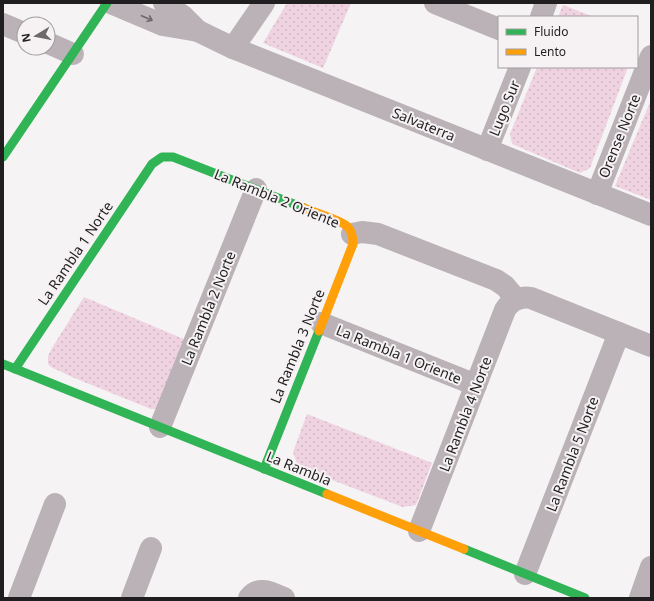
<svg xmlns="http://www.w3.org/2000/svg" width="654" height="601" viewBox="0 0 654 601" font-family="'Noto Sans',sans-serif">
<style>
.grass{fill:url(#grass-dots)}
.lines{fill:none;stroke-linecap:round;stroke-linejoin:round}
.street{stroke:#bab2b6;stroke-width:22}
.fast{stroke:#30b455;stroke-width:9}
.slow{stroke:#ff9f0a;stroke-width:9}
.oneway{stroke:#6d686a}
.labels{text-anchor:middle;dominant-baseline:central;stroke-width:4;stroke-linejoin:round;paint-order:stroke}
.street-label{font-size:14px;fill:#201e1f;stroke:#f6f2f4}
</style>
<defs>
<pattern id="grass-dots" width="8" height="8" patternUnits="userSpaceOnUse"><rect width="8" height="8" fill="#efd3e0"/><path d="M2 2h.1M6 6h.1" fill="none" stroke="#cdb5c0" stroke-width="1.8" stroke-linecap="round"/></pattern>
</defs>
<rect width="100%" height="100%" fill="#f5f3f4"/>
<g class="grass">
<polygon points="287,3 351,3 323,68 263,43"/>
<polygon points="563,5 594,17 558,17"/>
<polygon points="537,67 628,67 590,168 580,173 512,144 510,134"/>
<polygon points="650,102 651,102 651,200 615,186"/>
<polygon points="84,297 186,340 157,409 151,409 72,377 51,367 48,364 48,356 52,348"/>
<polygon points="307,414 432,463 416,505 403,507 298,467 293,452"/>
</g>
<g class="lines">
<g class="street">
<polyline points="111,3 163,25 198,31 233,48 651,215"/>
<polyline points="164,3 183,16 198,31"/>
<polyline points="435,3 499,29"/>
<polyline points="541,17 546,3"/>
<polyline points="3,24 24,33"/>
<polyline points="48,43 73,54"/>
<polyline points="233,48 264,3"/>
<polyline points="487,150 520,67"/>
<polyline points="597,194 651,56"/>
<polyline points="352,234 362,232 378,234 496,280 505,286 516,299"/>
<polyline points="321,323 476,385"/>
<polyline points="160,427 256,189"/>
<path d="M419,531L505,310C511,300 520,296 531,298L651,346"/>
<polyline points="525,574 619,333"/>
<polyline points="19,598 55,504"/>
<polyline points="132,598 151,548"/>
<path d="M249,598C259,585 272,593 284,598"/>
<polyline points="640,598 651,567"/>
</g>
<g class="fast">
<polyline points="3,157 107,3"/>
<polyline points="3,364 327,494"/>
<polyline points="15,369 152,164 162,157 173,157 304,208"/>
<polyline points="264,469 319,331"/>
<polyline points="464,549 585,598"/>
</g>
<g class="slow">
<path d="M304,208C316,213 334,218 344,224C351,228 353,237 353,244L319,331"/>
<polyline points="327,494 464,549"/>
</g>
</g>
<defs><path id="oneway-shaft" d="M-6 0H5M1.5-3L5.5 0L1.5 3" fill="none" stroke-width="1.6" stroke-linecap="round" stroke-linejoin="round"/></defs>
<use class="oneway" href="#oneway-shaft" transform="translate(147 18) rotate(23)"/>
<g class="labels">
<g class="street-label">
<text transform="translate(504 108) rotate(-68)">Lugo Sur</text>
<text transform="translate(424 124) rotate(22)">Salvaterra</text>
<text transform="translate(619 136) rotate(-68)">Orense Norte</text>
<text transform="translate(277 198) rotate(22)">La Rambla 2 Oriente</text>
<text transform="translate(75 253) rotate(-56)">La Rambla 1 Norte</text>
<text transform="translate(208 308) rotate(-68)">La Rambla 2 Norte</text>
<text transform="translate(297 346) rotate(-68)">La Rambla 3 Norte</text>
<text transform="translate(399 354) rotate(22)">La Rambla 1 Oriente</text>
<text transform="translate(465 414) rotate(-69)">La Rambla 4 Norte</text>
<text transform="translate(572 454) rotate(-69)">La Rambla 5 Norte</text>
<text transform="translate(299 468) rotate(22)">La Rambla</text>
</g>
</g>
<rect width="654" height="601" fill="none" stroke="#201e1f" stroke-width="8"/>
<rect x="498" y="16" width="140" height="52" fill="#f6f2f4" stroke="#a09d9f"/>
<rect x="506" y="29" width="20" height="6" fill="#30b455" stroke="#a09d9f"/>
<text x="534" y="36" font-size="12" fill="#201e1f">Fluido</text>
<rect x="506" y="49" width="20" height="6" fill="#ff9f0a" stroke="#a09d9f"/>
<text x="534" y="56" font-size="12" fill="#201e1f">Lento</text>
<g transform="translate(36 36) rotate(260)"><circle r="19" fill="#f6f2f4" stroke="#a09d9f"/>
<path d="M0-3L7 15L0 10L-7 15Z" fill="#6b696a"/>
<text y="-6" font-size="11" font-weight="bold" text-anchor="middle" fill="#201e1f">N</text>
</g>
</svg>
